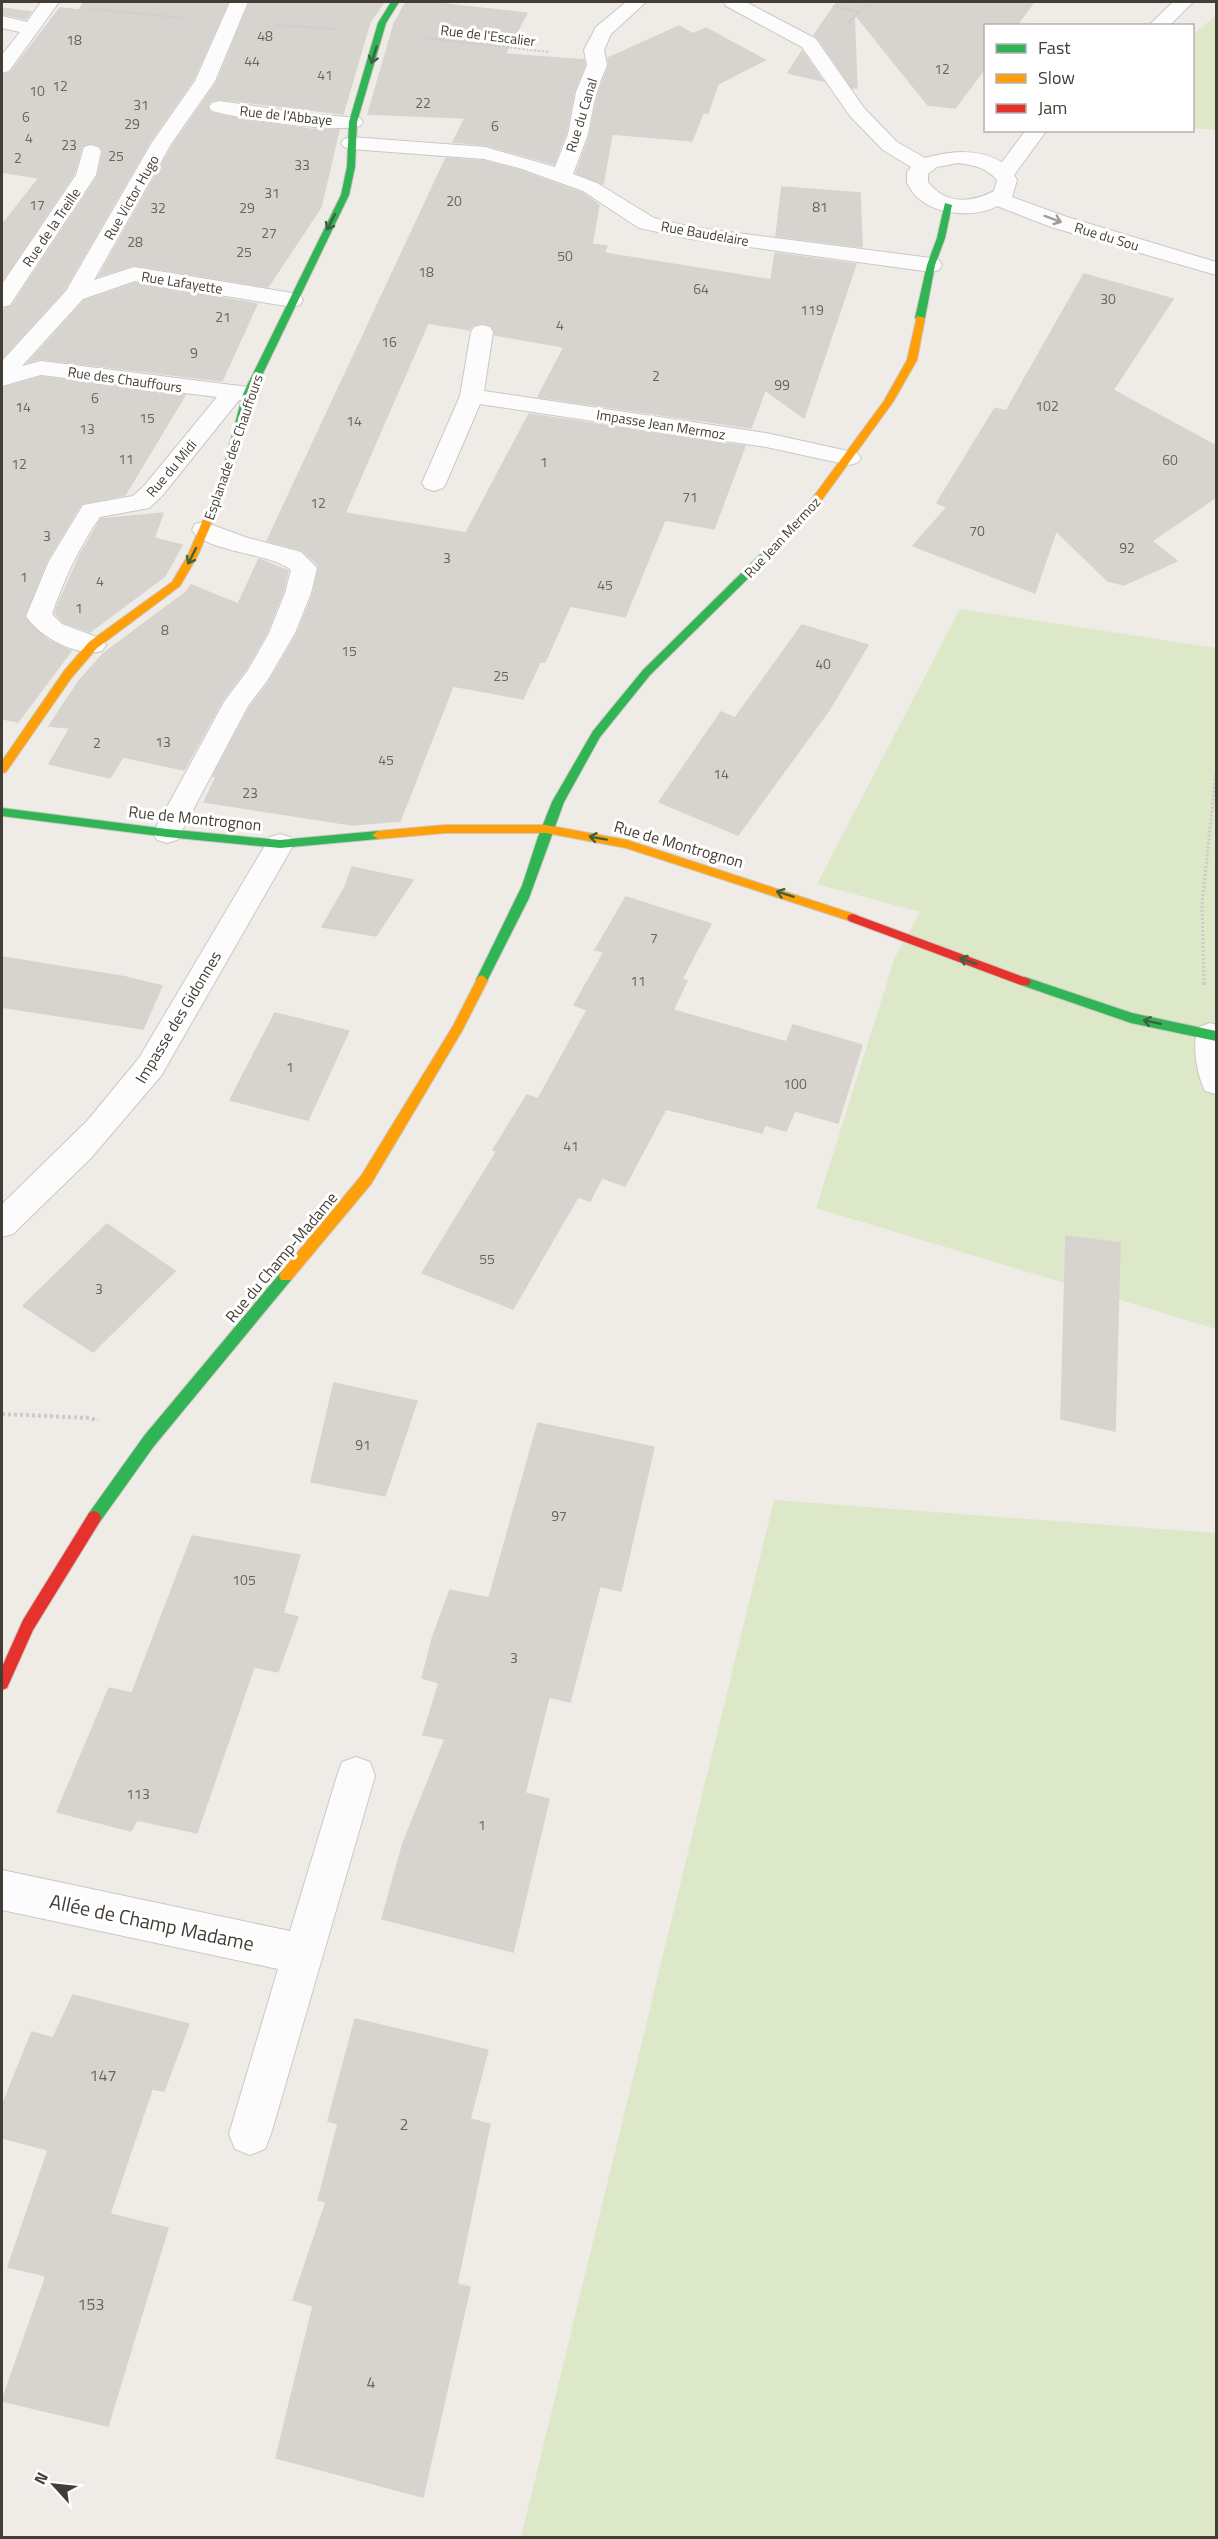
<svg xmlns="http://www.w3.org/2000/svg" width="1218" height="2539" viewBox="0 0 1218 2539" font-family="'Titillium Web',sans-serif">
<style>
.green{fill:#dde8c9}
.building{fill:#d7d3cf;stroke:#d7d3ce;stroke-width:1.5}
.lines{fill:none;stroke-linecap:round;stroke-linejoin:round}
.street-casing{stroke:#cbc8c4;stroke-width:2}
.fast-casing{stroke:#cec9bf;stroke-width:2}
.slow-casing{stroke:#cec9bf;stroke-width:2}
.jam-casing{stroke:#cec9bf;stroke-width:2}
.path-far2{stroke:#cdcac7;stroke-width:2;stroke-dasharray:2 2;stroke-linecap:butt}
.path-far1{stroke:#cdcac7;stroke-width:3;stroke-dasharray:2 2;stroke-linecap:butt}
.path{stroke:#cdcac7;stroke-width:4;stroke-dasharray:3 3;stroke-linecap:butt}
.street{fill:#fdfcfc;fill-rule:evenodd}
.fast{fill:#30b455;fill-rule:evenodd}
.slow{fill:#ff9f0a;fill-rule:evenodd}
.jam{fill:#e5322d;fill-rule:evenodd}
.oneway{stroke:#3e613f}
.oneway2{stroke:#a09c98}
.labels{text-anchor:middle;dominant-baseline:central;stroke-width:6;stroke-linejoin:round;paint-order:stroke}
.number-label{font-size:14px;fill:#6a645d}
.far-street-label{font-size:14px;fill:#443d35;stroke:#fff}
.street-label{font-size:16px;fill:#443d35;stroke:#fff}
.near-number-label{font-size:16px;fill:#6a645d}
.near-street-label{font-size:20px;fill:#443d35;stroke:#fff}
</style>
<rect width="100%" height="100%" fill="#efece8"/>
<g class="green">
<polygon points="1216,15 1216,130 1193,128 1193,35"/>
<polygon points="960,609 1216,648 1216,1329 816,1208 895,957 920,912 817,884"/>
<polygon points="774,1500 1216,1533 1216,2537 521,2537"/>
</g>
<g class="building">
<polygon points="84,2 228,2 193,80 149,143 64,290 2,358 2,314 5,308 12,306 98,176 103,151 100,146 92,143 82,146 74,174 2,281 2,225 39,178 2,172 2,75 11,72 60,8 79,10"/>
<polygon points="250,2 384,2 370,22 343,114 219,99 211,101 207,107 211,113 243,120 309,129 339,130 321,207 268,287 134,265 99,276 173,145 217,82"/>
<polygon points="406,2 427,2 527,13 505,54 584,60 585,65 574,92 566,133 554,164 486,145 453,142 465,118 368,114 394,24"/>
<polygon points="837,2 1034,2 1016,26 986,26 986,67 955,108 928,105 854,13 857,88 852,88 818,38 814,35"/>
<polygon points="2,8 31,12 26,19 2,14"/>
<polygon points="679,26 693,34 706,28 765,60 718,84 708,113 703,113 692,141 612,134 603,184 576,173 590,135 598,93 609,66 608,58"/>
<polygon points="802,51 823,81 788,73"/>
<polygon points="446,158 484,161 518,170 582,193 599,205 592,244 607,246 604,253 771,280 775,253 856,264 804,418 765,390 751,428 538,397 564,347 495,335 492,326 483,323 473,325 469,330 428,323 345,513 466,533 529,414 745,446 714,529 665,520 625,617 570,606 545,662 540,662 523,699 453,686 400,821 352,825 204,802 216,777 213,776 250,707 269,682 297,634 313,594 319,566 302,550 267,541"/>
<polygon points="782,187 860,193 862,247 776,236"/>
<polygon points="1084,274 1173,299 1113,390 1216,446 1216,497 1152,541 1177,561 1124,585 1108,581 1056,531 1035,593 913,546 947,507 937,503 995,408 1006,411"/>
<polygon points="135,283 257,304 222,381 41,359 29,362 84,301"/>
<polygon points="41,377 185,395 125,495 81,504 47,560 24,617 48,640 71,651 18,722 2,719 2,388"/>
<polygon points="163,513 154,538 182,545 165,576 90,632 63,622 55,613 59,602 81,553 101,519"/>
<polygon points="259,559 288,571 283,592 267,632 246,669 222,701 184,770 123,757 110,778 49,764 70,728 49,726 79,681 104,653 186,592 191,585 238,604"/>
<polygon points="802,625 868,645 829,710 738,835 659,802 721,712 735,718"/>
<polygon points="352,867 413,880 376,936 322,927 345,887"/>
<polygon points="626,897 711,924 682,979 687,981 673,1010 786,1042 793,1025 862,1045 838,1123 795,1111 786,1131 765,1125 762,1133 666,1109 625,1186 602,1178 590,1201 578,1197 513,1309 422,1273 497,1151 493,1150 527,1095 538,1099 587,1010 574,1005 604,952 595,950"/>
<polygon points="2,957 126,977 162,986 143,1029 2,1007"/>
<polygon points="275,1013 349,1031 308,1120 230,1100"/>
<polygon points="107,1224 175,1271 93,1352 23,1306"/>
<polygon points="1066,1236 1120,1243 1115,1431 1061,1419"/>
<polygon points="334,1383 417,1401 385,1496 311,1482"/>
<polygon points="538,1423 654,1447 621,1591 600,1586 570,1702 549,1697 525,1793 549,1799 513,1952 382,1919 403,1843 445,1739 423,1735 439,1683 422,1678 433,1636 450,1590 489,1598"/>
<polygon points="192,1536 300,1555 283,1613 298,1617 278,1672 254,1667 197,1833 137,1820 131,1831 57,1812 109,1688 132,1693"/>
<polygon points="73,1995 189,2024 164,2091 152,2089 110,2214 168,2228 108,2426 2,2401 46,2276 8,2267 48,2150 2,2138 2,2106 32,2032 53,2038"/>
<polygon points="355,2019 488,2050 470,2119 490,2124 457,2284 470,2287 423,2497 276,2458 313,2306 293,2300 326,2202 318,2200 338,2124 328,2121"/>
</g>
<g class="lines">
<defs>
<g id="street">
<polygon points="41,2 59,2 9,71 2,73 2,55 20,32 2,28 2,16 27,22"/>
<path d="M230,2H248L215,81L171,144L94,280L134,267L292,293L300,295L303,300L300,305L292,307L135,281L83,299L22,366L41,361L248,387L256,389L260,394L256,399L239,400L162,496L149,508L100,517C79,547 64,579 52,614L62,624L102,639L106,645L102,651C79,658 38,636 26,616L49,561L83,505L133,496L144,486L217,397L41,375L2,386V361L66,291L151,144L195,81Z"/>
<polygon points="626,2 646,2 611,34 604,50 607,65 596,92 588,134 573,174 597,183 654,218 691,227 931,258 939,260 942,265 939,270 931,272 691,239 639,228 583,191 519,168 484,159 351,149 344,147 341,143 344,139 351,137 485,147 555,167 568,134 576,92 587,65 584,50 596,27"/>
<path d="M724,2H746L816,39L864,108L897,142L925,158C951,151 977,148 1002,162L1026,130H1047L1014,175L1017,180L1012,197L1067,217L1216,262V275L1051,227L997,206C976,218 938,215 919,199C914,195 910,188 907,183V172L911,167L883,150L850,116L802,47L726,6ZM958,163C973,165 986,167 997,180L994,191C971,203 946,205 928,182V174L937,167Z"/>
<polygon points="1173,2 1193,2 1169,26 1148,26"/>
<path d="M219,101L309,114L360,118L363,122L360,126C332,133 242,119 212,111L209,107L212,103Z"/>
<polygon points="91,145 98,147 101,151 96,175 10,305 2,307 2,284 76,175 84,147"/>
<polygon points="482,325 490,327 493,332 484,391 766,433 857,453 861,458 857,463 849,465 766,447 480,404 446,483 443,488 434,491 425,488 422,483 460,396 471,332 474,327"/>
<path d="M204,522L248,538L301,552L317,568L311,593L295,633L267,681L248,706L177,840L167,843L157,840L153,833L224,702L248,670L269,633L285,593L291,570C269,552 207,553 192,530L195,524Z"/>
<polygon points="280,834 290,837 294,844 161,1076 91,1158 13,1234 2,1237 2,1204 87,1121 139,1058 270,837"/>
<path d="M1210,1023L1216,1025V1094L1205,1091C1197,1075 1191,1042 1199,1027Z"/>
<polygon points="356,1757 370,1762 375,1776 271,2134 265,2149 250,2155 235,2149 229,2134 278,1969 2,1910 2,1870 290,1931 337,1776 342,1762"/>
</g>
<g id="fast">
<polygon points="391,2 399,2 386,23 357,122 355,167 349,195 253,394 230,480 225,483 222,482 220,480 243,394 341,195 347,167 349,122 378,23"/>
<polygon points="945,203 952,205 945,238 935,265 925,318 920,321 915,318 927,265 937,238"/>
<polygon points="785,533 790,536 789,538 650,675 600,737 564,802 529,898 486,983 478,983 476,980 522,886 538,837 552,802 593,731 643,670 781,534"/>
<polygon points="2,808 167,829 280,840 378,831 384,835 378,839 280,848 167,837 2,816"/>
<polygon points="1025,977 1132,1013 1216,1031 1216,1041 1131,1023 1021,985 1019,982 1021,979"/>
<polygon points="286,1270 291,1272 293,1276 291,1280 154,1446 99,1523 94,1525 89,1523 87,1518 89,1513 144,1436 281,1272"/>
</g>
<g id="slow">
<polygon points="917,316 925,318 917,360 893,402 816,508 789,538 781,538 781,534 808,504 884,401 907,360"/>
<polygon points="225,477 230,480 198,555 180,586 97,648 72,677 6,772 2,773 2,761 64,671 89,642 172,582 188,555 220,480"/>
<polygon points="445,825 546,825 627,840 857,915 859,918 853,922 626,848 546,833 445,833 378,839 372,835 378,831"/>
<polygon points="482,975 488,980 462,1031 371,1184 291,1280 281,1280 279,1276 281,1272 361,1176 453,1026 478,977"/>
</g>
<g id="jam">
<polygon points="853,914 1029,979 1031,982 1029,985 1021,985 849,921 847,918 849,915"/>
<polygon points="94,1511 99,1513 101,1518 99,1523 33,1630 7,1688 2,1690 2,1667 23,1620 89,1513"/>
</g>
</defs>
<use href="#street" class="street-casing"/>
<use href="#fast" class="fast-casing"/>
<use href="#slow" class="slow-casing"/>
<use href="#jam" class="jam-casing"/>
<g class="path-far2">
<polyline points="833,6 859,12 870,2"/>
<polyline points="91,9 185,18"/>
<polyline points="849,23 859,12"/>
<polyline points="277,25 335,29"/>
<polyline points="423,38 550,52"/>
</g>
<polyline class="path-far1" points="1204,984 1202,905 1216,771"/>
<g class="path">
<polyline points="1204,982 1204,986"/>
<polyline points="2,1414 90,1418 98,1421"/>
</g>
<use href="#street" class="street"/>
<use href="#fast" class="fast"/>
<use href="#slow" class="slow"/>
<use href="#jam" class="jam"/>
</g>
<defs><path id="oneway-shaft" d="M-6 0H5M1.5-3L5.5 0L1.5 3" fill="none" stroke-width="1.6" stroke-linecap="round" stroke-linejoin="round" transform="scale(1.5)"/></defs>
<g class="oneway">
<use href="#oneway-shaft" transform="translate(374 55) rotate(107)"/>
<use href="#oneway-shaft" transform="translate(331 222) rotate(117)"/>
<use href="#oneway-shaft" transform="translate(192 556) rotate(117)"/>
<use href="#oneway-shaft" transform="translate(598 838) rotate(-170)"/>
<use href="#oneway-shaft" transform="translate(785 894) rotate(-162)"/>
<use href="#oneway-shaft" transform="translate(968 961) rotate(-159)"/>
<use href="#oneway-shaft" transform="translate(1152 1022) rotate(-168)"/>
</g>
<use class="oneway2" href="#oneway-shaft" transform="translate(1053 219) rotate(20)"/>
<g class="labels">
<g class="number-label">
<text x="265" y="35">48</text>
<text x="74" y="39">18</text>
<text x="252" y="60">44</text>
<text x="942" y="68">12</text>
<text x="325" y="74">41</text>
<text x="60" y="85">12</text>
<text x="37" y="90">10</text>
<text x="423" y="102">22</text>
<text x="141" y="104">31</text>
<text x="26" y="116">6</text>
<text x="132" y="123">29</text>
<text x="495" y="125">6</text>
<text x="29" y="137">4</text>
<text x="69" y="144">23</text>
<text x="116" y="155">25</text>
<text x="18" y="157">2</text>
<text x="302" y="164">33</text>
<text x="272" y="192">31</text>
<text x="454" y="200">20</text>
<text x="37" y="204">17</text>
<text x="820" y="206">81</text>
<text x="158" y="207">32</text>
<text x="247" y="207">29</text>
<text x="269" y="232">27</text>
<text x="135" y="241">28</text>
<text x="244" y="251">25</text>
<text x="565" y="255">50</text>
<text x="426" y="271">18</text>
<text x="701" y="288">64</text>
<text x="1108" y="298">30</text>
<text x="812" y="309">119</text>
<text x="223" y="316">21</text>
<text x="560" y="324">4</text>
<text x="389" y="341">16</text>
<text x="194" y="352">9</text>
<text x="656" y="375">2</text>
<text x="782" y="384">99</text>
<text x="95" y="397">6</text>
<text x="1047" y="405">102</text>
<text x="23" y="406">14</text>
<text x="147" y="417">15</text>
<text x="354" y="420">14</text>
<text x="87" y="428">13</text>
<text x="126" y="458">11</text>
<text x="1170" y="459">60</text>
<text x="544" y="461">1</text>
<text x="19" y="463">12</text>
<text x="690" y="496">71</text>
<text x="318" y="502">12</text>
<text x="977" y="530">70</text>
<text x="47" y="535">3</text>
<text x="1127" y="547">92</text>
<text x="447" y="557">3</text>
<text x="24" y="576">1</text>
<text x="100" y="580">4</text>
<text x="605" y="584">45</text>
<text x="79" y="607">1</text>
<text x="165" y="629">8</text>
<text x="349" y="650">15</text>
<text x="823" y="663">40</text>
<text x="501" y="675">25</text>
<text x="163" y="741">13</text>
<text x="97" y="742">2</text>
<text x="386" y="759">45</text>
<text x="721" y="773">14</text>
<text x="250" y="792">23</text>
<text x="654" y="937">7</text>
<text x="638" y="980">11</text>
<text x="290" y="1066">1</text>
<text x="795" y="1083">100</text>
<text x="571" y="1145">41</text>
<text x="487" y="1258">55</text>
<text x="99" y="1288">3</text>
<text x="363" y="1444">91</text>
<text x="559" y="1515">97</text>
<text x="244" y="1579">105</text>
<text x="514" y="1657">3</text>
<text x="138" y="1793">113</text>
<text x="482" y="1824">1</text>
</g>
<g class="far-street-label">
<text transform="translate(488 35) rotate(7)">Rue de l'Escalier</text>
<text transform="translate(286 115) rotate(6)">Rue de l'Abbaye</text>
<text transform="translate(581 115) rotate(-73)">Rue du Canal</text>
<text transform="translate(131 197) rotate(-60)">Rue Victor Hugo</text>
<text transform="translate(51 227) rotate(-56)">Rue de la Treille</text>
<text transform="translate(705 233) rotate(10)">Rue Baudelaire</text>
<text transform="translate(1107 236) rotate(17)">Rue du Sou</text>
<text transform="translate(182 282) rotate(9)">Rue Lafayette</text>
<text transform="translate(125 379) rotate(8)">Rue des Chauffours</text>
<text transform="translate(661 424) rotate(9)">Impasse Jean Mermoz</text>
<text transform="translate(233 447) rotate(-71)">Esplanade des Chauffours</text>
<text transform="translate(171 468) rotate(-50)">Rue du Midi</text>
<text transform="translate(782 537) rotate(-47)">Rue Jean Mermoz</text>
</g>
<g class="street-label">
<text transform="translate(195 818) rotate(6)">Rue de Montrognon</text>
<text transform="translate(679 844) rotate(16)">Rue de Montrognon</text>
<text transform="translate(178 1017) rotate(-59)">Impasse des Gidonnes</text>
<text transform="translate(281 1257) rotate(-50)">Rue du Champ-Madame</text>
</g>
<g class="near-number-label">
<text x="103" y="2075">147</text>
<text x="404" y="2124">2</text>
<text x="91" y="2304">153</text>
<text x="371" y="2382">4</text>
</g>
<g class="near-street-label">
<text transform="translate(152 1922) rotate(12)">Allée de Champ Madame</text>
</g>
</g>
<rect width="1218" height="2539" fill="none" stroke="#443d35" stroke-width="6"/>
<rect x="984" y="24" width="210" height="108" fill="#ffffff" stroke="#b4b1ae" stroke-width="1.5"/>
<rect x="996" y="44" width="30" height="9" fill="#30b455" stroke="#b4b1ae" stroke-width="1.5"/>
<text x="1038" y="54" font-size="18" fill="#443d35">Fast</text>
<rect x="996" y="74" width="30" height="9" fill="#ff9f0a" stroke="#b4b1ae" stroke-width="1.5"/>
<text x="1038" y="84" font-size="18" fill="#443d35">Slow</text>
<rect x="996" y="104" width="30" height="9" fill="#e5322d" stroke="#b4b1ae" stroke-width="1.5"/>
<text x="1038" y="114" font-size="18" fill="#443d35">Jam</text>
<g transform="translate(54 2485) rotate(297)" stroke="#ffffff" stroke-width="4.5" paint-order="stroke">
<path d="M0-4.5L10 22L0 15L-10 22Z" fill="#443d35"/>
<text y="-9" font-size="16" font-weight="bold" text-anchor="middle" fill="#443d35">N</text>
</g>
</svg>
